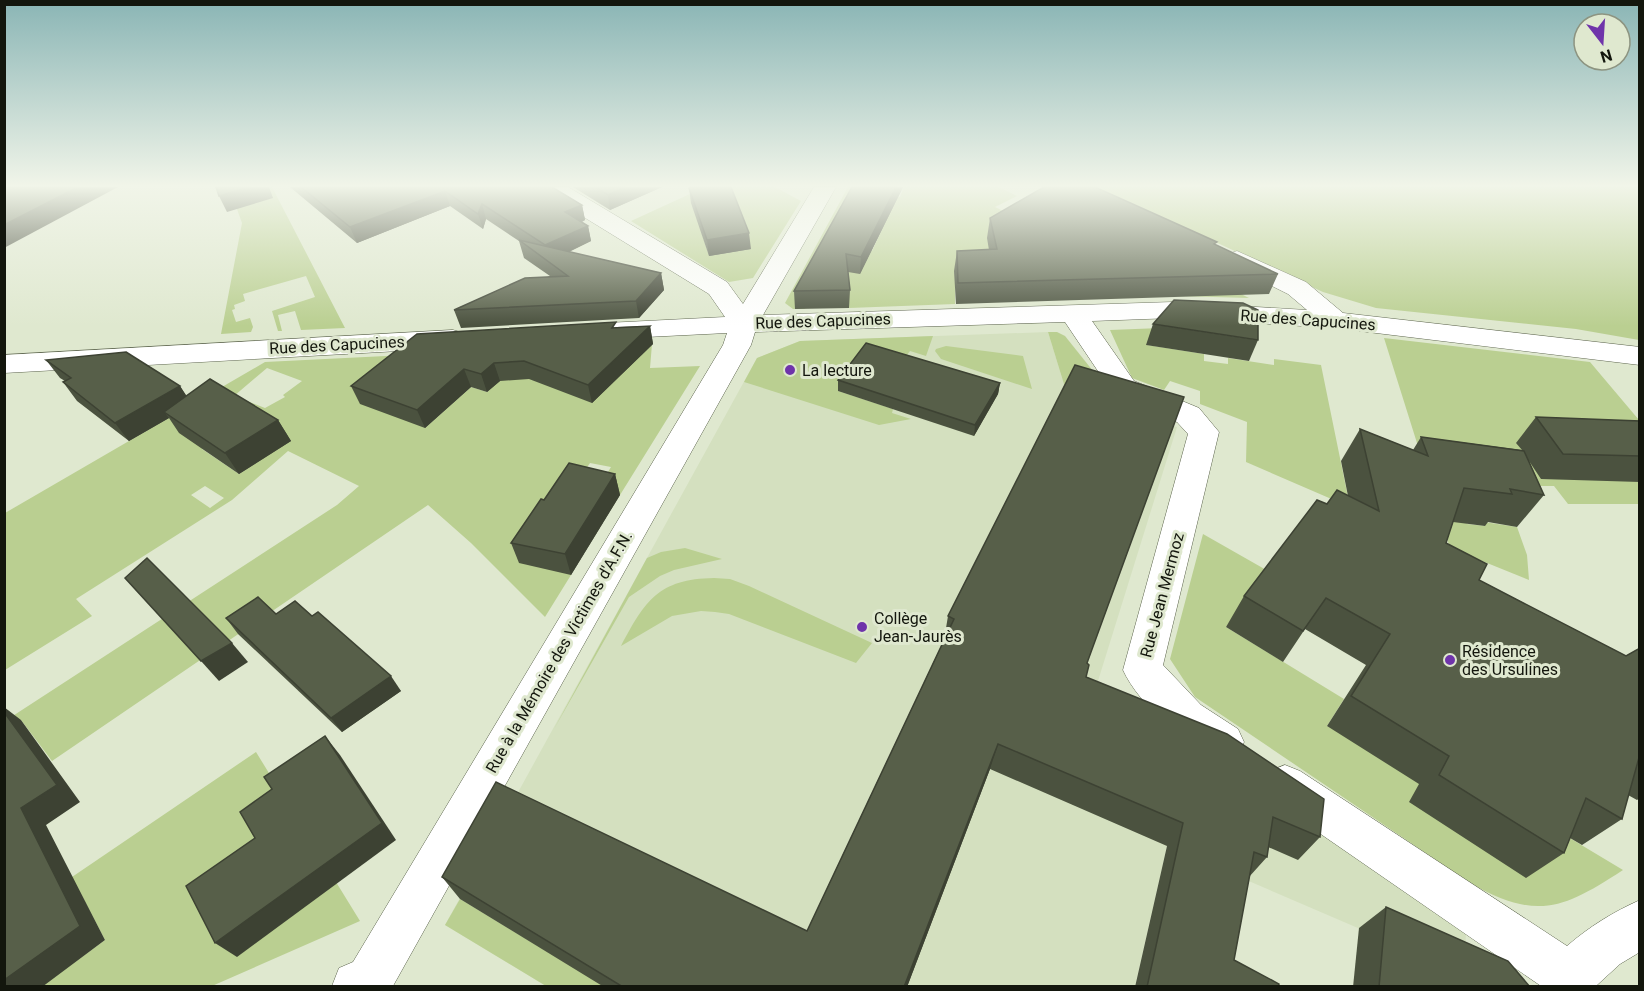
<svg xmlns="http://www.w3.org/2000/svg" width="1644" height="991" viewBox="0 0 1644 991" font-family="Roboto,sans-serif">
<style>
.built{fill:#d4e0bf}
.green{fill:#bacf91;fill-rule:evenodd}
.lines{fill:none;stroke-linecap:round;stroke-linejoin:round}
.street-casing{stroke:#5b634c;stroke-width:1}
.street{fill:#fff;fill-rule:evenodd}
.wall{fill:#4b523f}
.shaded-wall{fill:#3d4233}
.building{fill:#575f49;stroke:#3d4233;stroke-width:1.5}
.poi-dot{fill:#6f34aa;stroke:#dfe8cf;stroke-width:2}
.labels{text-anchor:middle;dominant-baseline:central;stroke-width:6;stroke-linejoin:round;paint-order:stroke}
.street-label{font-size:16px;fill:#13160d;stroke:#dfe8cf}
.poi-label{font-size:16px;fill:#13160d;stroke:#dfe8cf;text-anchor:start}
</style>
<rect width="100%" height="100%" fill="#dfe8cf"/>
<polygon class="built" points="1048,332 1067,394 1177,427 1093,697 1203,740 1466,924 1465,974 1167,846 1135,986 546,986 445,925 757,358 800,341"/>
<g class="green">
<polygon points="229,187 272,187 345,328 301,330 295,311 278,315 282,331 278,331 272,311 315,297 306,276 243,294 245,301 234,305 235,309 232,310 236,322 250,318 253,327 251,332 221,334 242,223"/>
<path d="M705,187H775L801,201L753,278L729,282L631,221ZM701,231L750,249L709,256Z"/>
<path d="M848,187H860L858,191L900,197L904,187H999L1017,196L995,207L1076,247L1199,273L1249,298L1177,296L955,271V304L849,308L847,286L804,309H793L785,303ZM892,208L872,251L831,244Z"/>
<polygon points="1097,187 1639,187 1639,340 1576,329 1376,308 1323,292"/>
<polygon points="1161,328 1147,345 1204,354 1204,361 1228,364 1228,358 1274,365 1274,359 1321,365 1350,507 1246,462 1247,422 1200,404 1200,391 1170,381 1164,390 1132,378 1110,330"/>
<polygon points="1048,332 1057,332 1065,336 1105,386 1067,394"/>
<polygon points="933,336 926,356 910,351 900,364 838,391 893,409 892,413 911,419 879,425 744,382 757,358 800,341"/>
<polygon points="1384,338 1590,362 1639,420 1639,504 1568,504 1554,486 1500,486 1465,519 1467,524 1485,526 1484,522 1517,527 1527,555 1529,580 1450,548"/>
<path d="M652,344L650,368L700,366L620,495L597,490L611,467L590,463L551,521L571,575L545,617L471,543L428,505L52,761L21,720L5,721L337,505L359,486L288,451L232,500L76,599L92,616L5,670V513L265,362L466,352L425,428L471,387L487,392L511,370ZM267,368L302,381L283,395L285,397L265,408L234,396ZM290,441L239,474L202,449ZM205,486L224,498L210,508L191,495Z"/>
<polygon points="946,346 1023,356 1032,389 941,359 935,351 936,349"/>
<path d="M1203,534L1268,571L1226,627L1344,699L1327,726L1435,755L1410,802L1548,825L1623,870C1563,909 1537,921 1470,883L1195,697L1170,659Z"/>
<polygon points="685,548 722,559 674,570 660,576 629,597 554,729 647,558 661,552"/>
<path d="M714,578L730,579L749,586L872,643L856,663L729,614L715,612L701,611L672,616L621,646C645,601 658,579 714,578Z"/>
<polygon points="256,752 360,921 212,986 42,986 105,940 72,877"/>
<polygon points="460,899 604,986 546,986 445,925"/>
</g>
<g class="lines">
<defs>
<g id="street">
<path d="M540,187H568L727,282L743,304L814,187H836L763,315L1173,302L1307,310L1288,294L1228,264L1224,259L1228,254L1237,251L1306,282L1343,313L1640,347V365L1335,328L1173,318L1092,321L1134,381L1199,408L1219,432L1163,665L1201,705L1238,729L1244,742L1238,755L1223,761C1187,747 1139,705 1123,670L1188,434L1177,422L1114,395L1065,322L755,332L751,345L393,986H332L339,968L353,962L723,345L727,333L606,339L596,337L592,331L596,325L606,323L725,317L709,294L543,192Z"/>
<polygon points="453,330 463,333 467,339 463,345 453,348 4,373 4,355"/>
<path d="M1285,765L1300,771L1567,946C1589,927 1613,912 1640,900V952L1620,964L1596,986H1541L1270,799L1264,785L1270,771Z"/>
</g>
</defs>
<use href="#street" class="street-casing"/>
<use href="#street" class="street"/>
</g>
<g class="wall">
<polygon points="290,187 552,187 582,205 585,220 582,222 588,226 591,241 569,252 661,273 664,290 639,318 461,328 454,310 550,276 524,258 519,241 486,219 483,229 450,206 357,243"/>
<polygon points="573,187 662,187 610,210"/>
<polygon points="903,187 860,274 848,272 850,290 849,308 795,309 794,291"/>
<polygon points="689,188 751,249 709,256 691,203"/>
<polygon points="990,218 1216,245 1278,274 1269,294 956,304 954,271 957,251 989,250 987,238"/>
<polygon points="1153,324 1258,340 1249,361 1146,345"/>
<polygon points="650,326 653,344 592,403 529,379 500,381 487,392 471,387 425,428 360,404 351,386 617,327"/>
<polygon points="46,360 180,386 186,396 278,420 291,441 239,474 179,433 169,418 129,441 77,401 63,382 65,381 60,378"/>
<polygon points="838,380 1000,383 998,394 974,436 838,391"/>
<polygon points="1536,417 1640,421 1640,482 1541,479 1529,461 1544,495 1517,527 1488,522 1485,526 1453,522 1446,543 1479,580 1626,656 1640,648 1640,798 1637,800 1628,795 1622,819 1582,845 1570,838 1564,853 1526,878 1409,802 1419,784 1327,726 1366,665 1305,629 1283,662 1226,627 1244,596 1327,504 1348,496 1341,461 1360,429 1413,450 1421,437 1522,450 1516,443"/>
<polygon points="615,474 620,495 571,575 519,563 511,543 544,500"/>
<polygon points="276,614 312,616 401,691 342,732 238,634 226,618"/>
<polygon points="948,616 1087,663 1086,677 1320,837 1298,860 1268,847 1267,857 1249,877 1234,960 1278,987 1135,987 1167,846 990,769 907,987 604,987 460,899 442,877 807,931 944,640"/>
<polygon points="1386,907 1530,987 1353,987 1359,928"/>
</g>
<g class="shaded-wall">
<polygon points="78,187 118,187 4,248 4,225"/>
<polygon points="249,187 269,187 273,198 227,212 219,196"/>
<polygon points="625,187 662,187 610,210 608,195"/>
<polygon points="896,187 903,187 860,274 861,257"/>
<polygon points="445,191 450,206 357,243 350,227"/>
<polygon points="482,204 486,219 483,229 478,214"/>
<polygon points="582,205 585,220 569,227 565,212"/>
<polygon points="588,226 591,241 549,261 545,245"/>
<polygon points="749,233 751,249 709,256 707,240"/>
<polygon points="661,273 664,290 639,318 636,301"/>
<polygon points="650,326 653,344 592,403 588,385"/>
<polygon points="494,363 500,381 487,392 481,374"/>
<polygon points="464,369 471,387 425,428 417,410"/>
<polygon points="1000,383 998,394 974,436 975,425"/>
<polygon points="180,386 192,404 164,412 169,418 129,441 115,423"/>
<polygon points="278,420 291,441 239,474 225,453"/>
<polygon points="615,474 620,495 571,575 565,554"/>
<polygon points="232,643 248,662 219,681 201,661"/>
<polygon points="391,676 401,691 342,732 331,718"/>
<polygon points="4,707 21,720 80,802 46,825 105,940 42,987 4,987 21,808 4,712"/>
<polygon points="325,736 340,755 396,840 237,957 215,943"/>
<polygon points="998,744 990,769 907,987 904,987"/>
</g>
<g class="building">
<polygon points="4,187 78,187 4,225"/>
<polygon points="216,187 249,187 219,196"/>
<polygon points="301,187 552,187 582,205 565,212 588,226 545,245 482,204 478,214 445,191 350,227"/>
<polygon points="595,187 625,187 608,195"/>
<polygon points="690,187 731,187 749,233 707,240 689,188"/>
<polygon points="852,187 896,187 861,257 846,254 850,290 794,291"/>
<polygon points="1044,187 1095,187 1217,242 1214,244 1278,274 958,283 957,251 997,249 990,218"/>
<polygon points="519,240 661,273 636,301 454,310 525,278 568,276"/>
<polygon points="1174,300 1243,303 1258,310 1258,340 1153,324"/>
<polygon points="616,322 612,328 650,326 588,385 524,361 494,363 481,374 464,369 417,410 351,386 417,334"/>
<polygon points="866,343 1000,383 975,425 838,380"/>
<polygon points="126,352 180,386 115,423 63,382 71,378 46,360"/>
<polygon points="1075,365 1184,397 1087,663 1089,665 1086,677 1227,734 1324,799 1320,837 1273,817 1267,857 1254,852 1234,960 1279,984 1278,987 1147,987 1183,823 998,744 904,987 623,987 442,877 496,782 807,931 954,619 948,616"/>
<polygon points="210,379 278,420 225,453 164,412"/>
<polygon points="1536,417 1640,421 1640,456 1563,454"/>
<polygon points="1360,429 1428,456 1421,437 1524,451 1544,495 1510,489 1512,494 1464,488 1446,543 1487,564 1479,580 1626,656 1640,648 1640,754 1622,819 1586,798 1564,853 1439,775 1449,756 1351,696 1390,634 1326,598 1303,631 1244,596 1317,500 1327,504 1337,490 1379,511"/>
<polygon points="569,463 615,474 565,554 511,543 541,499 544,500"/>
<polygon points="147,558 232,643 201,661 125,578"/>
<polygon points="258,597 276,614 295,601 312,616 318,612 391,676 331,718 226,618"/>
<polygon points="4,712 57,785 21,808 80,926 4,980"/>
<polygon points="325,736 382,823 215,943 186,886 255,838 240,812 272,789 264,777"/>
<polygon points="1386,907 1508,961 1530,987 1379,987"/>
</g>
<linearGradient id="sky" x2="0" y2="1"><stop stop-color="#8ab5b5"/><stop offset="0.57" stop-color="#f1f5e9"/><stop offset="1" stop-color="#f1f5e9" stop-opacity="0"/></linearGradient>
<rect width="1644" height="326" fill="url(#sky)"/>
<g class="poi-dot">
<circle cx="790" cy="370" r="6"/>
<circle cx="862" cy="627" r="6"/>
<circle cx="1450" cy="660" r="6"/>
</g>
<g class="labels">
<g class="street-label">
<text transform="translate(1308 320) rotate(4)">Rue des Capucines</text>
<text transform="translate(823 321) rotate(-2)">Rue des Capucines</text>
<text transform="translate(337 345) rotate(-3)">Rue des Capucines</text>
<text transform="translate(1162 595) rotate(-75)">Rue Jean Mermoz</text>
<text transform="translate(559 652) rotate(-60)">Rue à la Mémoire des Victimes d'A.F.N.</text>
</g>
<g class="poi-label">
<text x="802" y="370">La lecture</text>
<text x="874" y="618">Collège<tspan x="874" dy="18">Jean-Jaurès</tspan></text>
<text x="1462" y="651">Résidence<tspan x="1462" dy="18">des Ursulines</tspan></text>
</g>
</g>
<rect width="1644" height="991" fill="none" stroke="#13160d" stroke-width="12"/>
<g transform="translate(1602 42) rotate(163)"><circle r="28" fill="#dfe8cf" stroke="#8d9481" stroke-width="1.5"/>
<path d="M0-4.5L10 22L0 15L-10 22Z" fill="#6f34aa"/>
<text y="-9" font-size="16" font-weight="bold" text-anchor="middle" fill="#13160d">N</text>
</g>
</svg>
